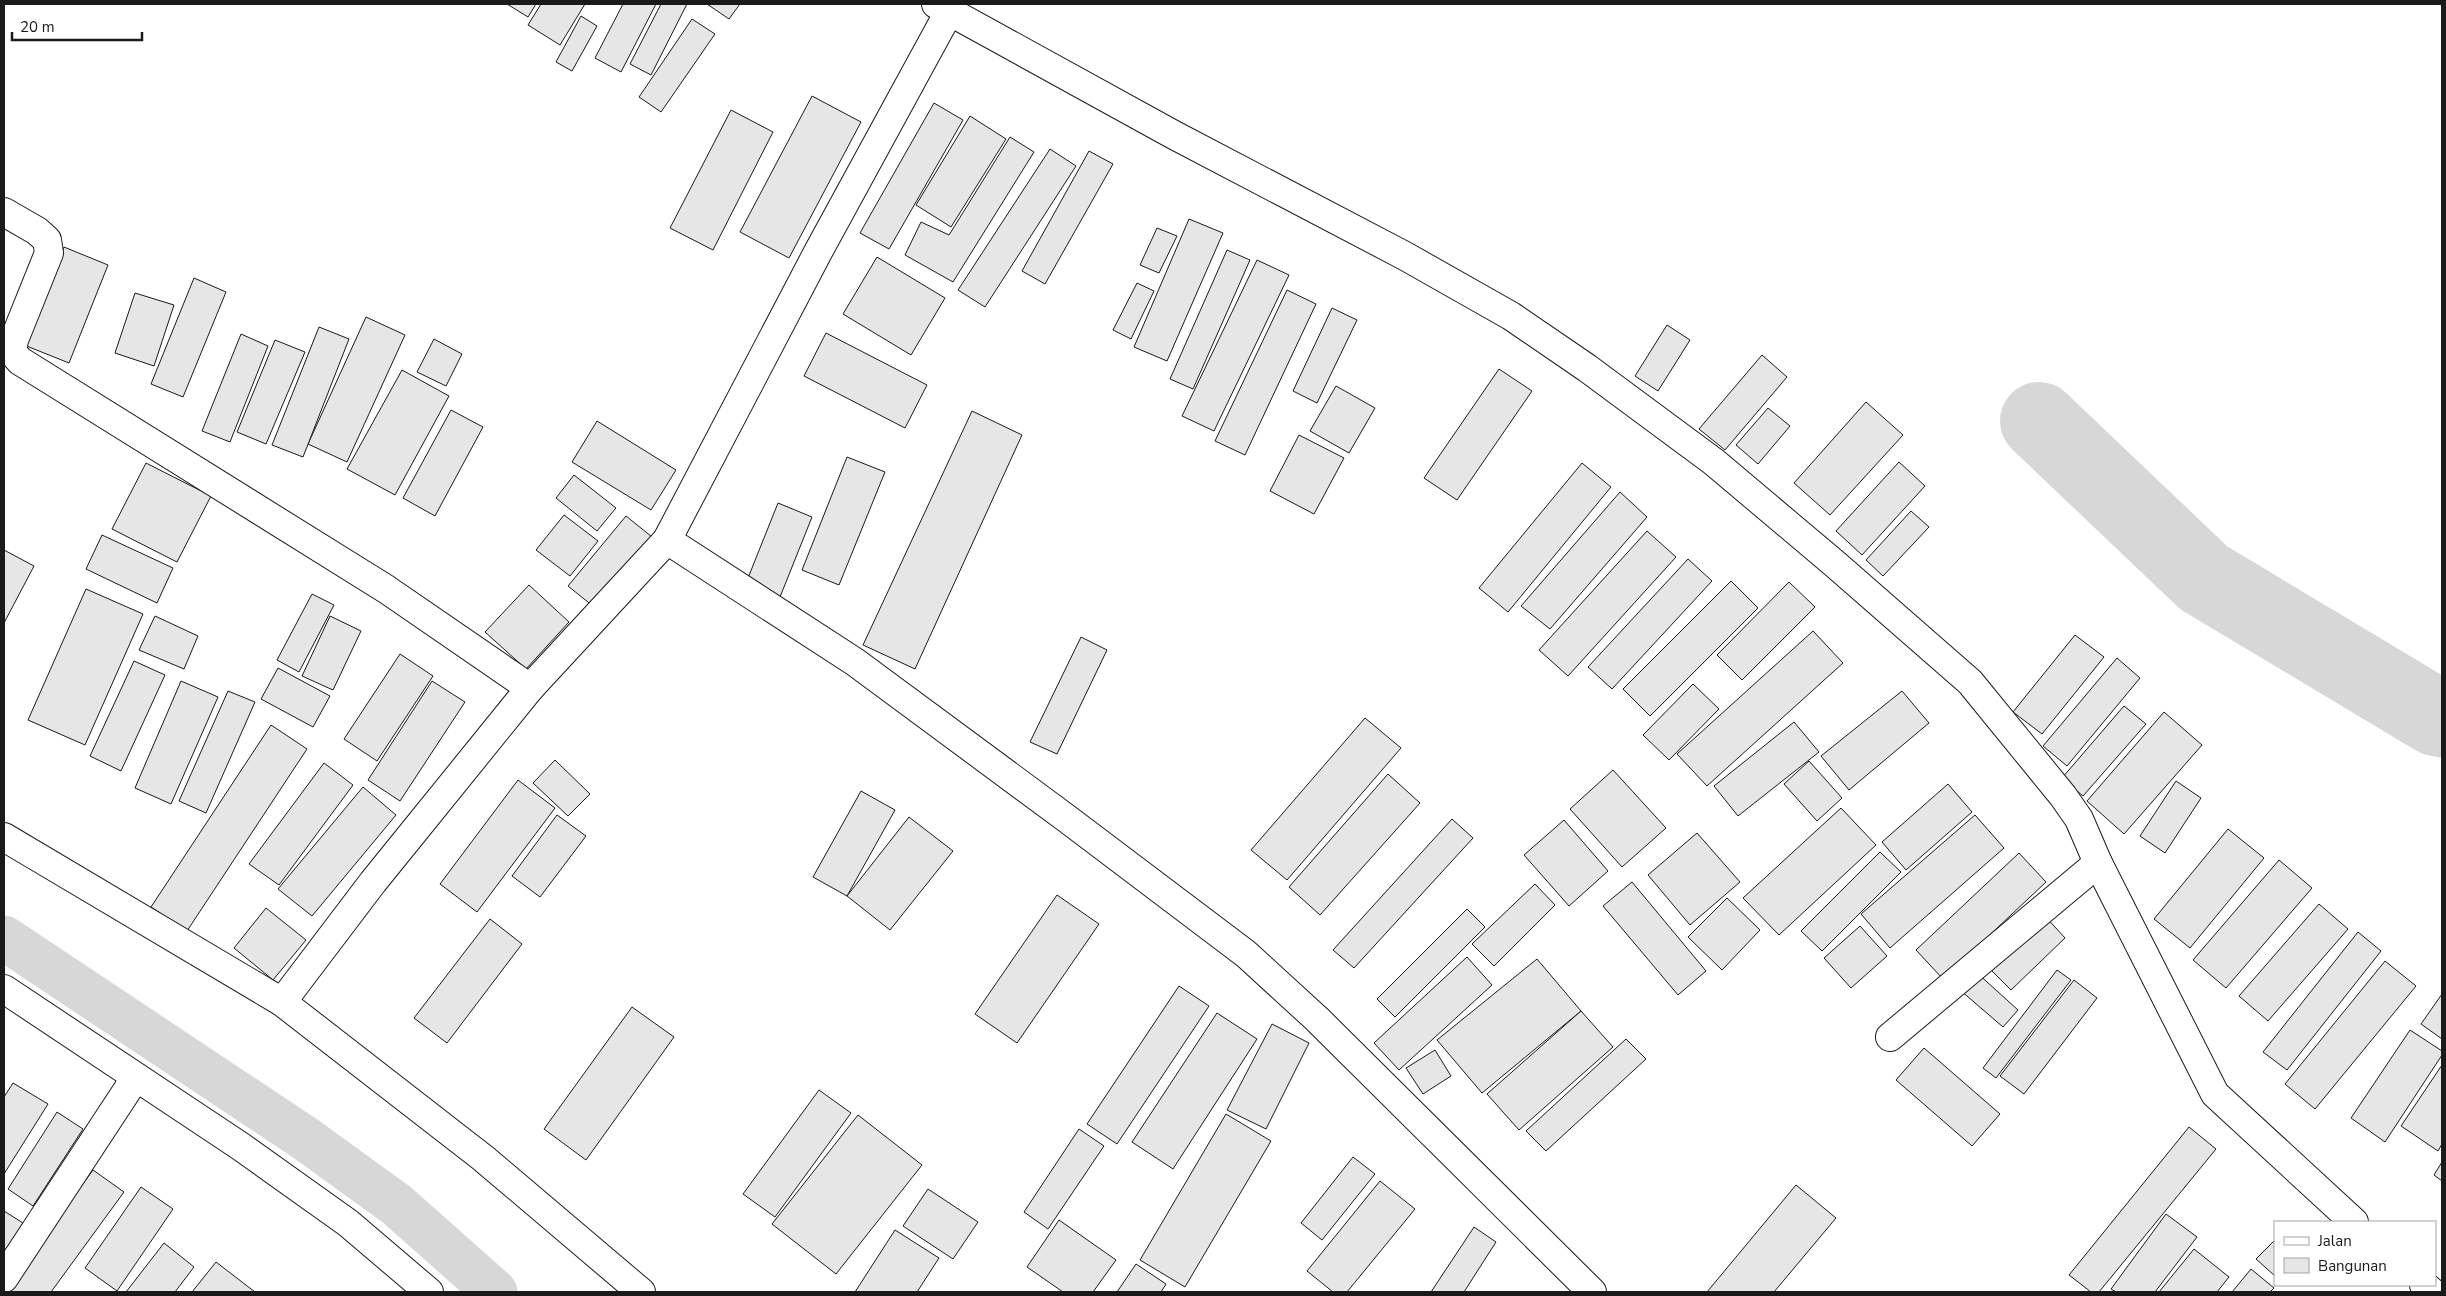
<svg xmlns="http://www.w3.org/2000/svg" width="2446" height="1296" viewBox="0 0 2446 1296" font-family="'Nunito Sans',sans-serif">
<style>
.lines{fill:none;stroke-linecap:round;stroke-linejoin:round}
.canal{stroke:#d7d7d7;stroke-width:45}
.river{stroke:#d7d7d7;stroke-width:78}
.building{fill:#e6e6e6;stroke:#1a1a1a}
.street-casing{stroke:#1a1a1a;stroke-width:30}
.street{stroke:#fff;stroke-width:28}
</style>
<rect width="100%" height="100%" fill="#fff"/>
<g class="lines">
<polyline class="canal" points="4,938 306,1139 397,1205 495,1292"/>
<polyline class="river" points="2039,421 2204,578 2436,717 2442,718"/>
</g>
<g class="building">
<polygon points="507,4 536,4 528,17"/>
<polygon points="541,4 585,4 560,45 528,25"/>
<polygon points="623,4 656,4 621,72 595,58"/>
<polygon points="661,4 687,4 651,75 630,64"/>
<polygon points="707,4 740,4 729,19"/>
<polygon points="581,16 597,26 572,71 556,62"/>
<polygon points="692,19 715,34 661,112 639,97"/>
<polygon points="812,96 861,122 789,258 740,232"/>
<polygon points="934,103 963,120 889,249 860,233"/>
<polygon points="731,110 773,132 713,250 670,228"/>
<polygon points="970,116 1006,139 951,227 916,205"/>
<polygon points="1010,137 1034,152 953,282 905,255 921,222 949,235"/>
<polygon points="1050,149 1076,166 985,307 958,290"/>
<polygon points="1089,151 1113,164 1045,284 1022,271"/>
<polygon points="1189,219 1223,233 1167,361 1134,347"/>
<polygon points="1157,228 1177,236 1159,273 1140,265"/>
<polygon points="64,247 108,265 69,363 24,345"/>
<polygon points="1227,250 1250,260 1193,389 1170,379"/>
<polygon points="877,257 945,298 911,355 843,314"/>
<polygon points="1257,260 1289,275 1214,431 1182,416"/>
<polygon points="194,278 226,292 183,397 151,384"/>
<polygon points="1137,283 1154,291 1131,339 1113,330"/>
<polygon points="1287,290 1316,304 1245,455 1215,441"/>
<polygon points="135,293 174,305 154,366 115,353"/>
<polygon points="1332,308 1357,320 1317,403 1293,391"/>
<polygon points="366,317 405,335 347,462 308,444"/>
<polygon points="1667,325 1690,340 1658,391 1635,376"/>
<polygon points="319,327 349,339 303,457 272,445"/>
<polygon points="826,333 927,385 905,428 804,376"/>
<polygon points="241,334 268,346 230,442 202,431"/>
<polygon points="434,339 462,354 446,386 417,372"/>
<polygon points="275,340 305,352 266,444 237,432"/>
<polygon points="1762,355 1787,377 1725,450 1699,429"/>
<polygon points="1499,369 1532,391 1457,500 1424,478"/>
<polygon points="402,370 449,396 395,495 347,469"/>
<polygon points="1336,386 1375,408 1349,453 1310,431"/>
<polygon points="1866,402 1903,435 1830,515 1794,483"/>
<polygon points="1768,408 1790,426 1758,464 1736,445"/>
<polygon points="451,410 483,427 435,516 403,498"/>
<polygon points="972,411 1022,435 915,669 863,645"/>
<polygon points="597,421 676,470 651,510 572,462"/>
<polygon points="1299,435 1344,458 1314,514 1270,491"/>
<polygon points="847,457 885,472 839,585 802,570"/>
<polygon points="1899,462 1925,486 1862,555 1836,531"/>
<polygon points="146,463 211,496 177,562 112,529"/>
<polygon points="1582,463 1611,487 1508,612 1479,588"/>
<polygon points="574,475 616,508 597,531 556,498"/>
<polygon points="1620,492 1647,517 1550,629 1521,606"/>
<polygon points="778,503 812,517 780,597 746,583"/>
<polygon points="1911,511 1929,527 1883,576 1866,560"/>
<polygon points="564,515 598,541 570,576 536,550"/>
<polygon points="626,516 652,537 594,607 568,586"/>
<polygon points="1647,531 1676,557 1568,676 1539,650"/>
<polygon points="102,535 173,568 157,603 86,569"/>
<polygon points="4,550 34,566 4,623"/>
<polygon points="1688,559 1712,581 1612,689 1588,667"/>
<polygon points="1731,581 1758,608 1650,716 1623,689"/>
<polygon points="1789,582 1815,607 1742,680 1717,655"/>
<polygon points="529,585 569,622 526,669 485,632"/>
<polygon points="86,589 143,614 85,745 28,720"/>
<polygon points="312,594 334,605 299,672 277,660"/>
<polygon points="155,616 198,636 184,669 139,650"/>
<polygon points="330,616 361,631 333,690 302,676"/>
<polygon points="1813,631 1843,663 1707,786 1677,754"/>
<polygon points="2075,635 2104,657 2042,734 2013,712"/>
<polygon points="1081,637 1107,650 1057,754 1030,742"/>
<polygon points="400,654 433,676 377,761 344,739"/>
<polygon points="2117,658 2140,678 2067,766 2043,746"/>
<polygon points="134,661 165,675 121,771 90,756"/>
<polygon points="278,668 330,696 313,727 261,699"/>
<polygon points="181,681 218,697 171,804 135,788"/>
<polygon points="432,681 465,702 400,801 368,780"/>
<polygon points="1693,684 1719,709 1669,760 1643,735"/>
<polygon points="228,691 255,702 206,813 179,801"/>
<polygon points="1902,691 1929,723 1849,790 1821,756"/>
<polygon points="2124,706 2146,724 2083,796 2062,778"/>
<polygon points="2164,712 2202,745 2124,834 2087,801"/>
<polygon points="1365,718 1401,748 1287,880 1251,850"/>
<polygon points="1794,722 1819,752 1738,816 1714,786"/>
<polygon points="271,725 307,749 187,931 151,907"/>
<polygon points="555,760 590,794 568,816 533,783"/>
<polygon points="1809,761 1842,798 1817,821 1784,784"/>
<polygon points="324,763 353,785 279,885 249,864"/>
<polygon points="1613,770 1666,828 1622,867 1570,809"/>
<polygon points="1388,774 1420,803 1320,915 1289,887"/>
<polygon points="518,780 555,808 477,912 440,884"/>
<polygon points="2176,781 2201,798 2165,853 2140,836"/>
<polygon points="1948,784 1972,812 1906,870 1882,842"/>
<polygon points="363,787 396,815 312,916 278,889"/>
<polygon points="861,791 895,810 847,896 813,877"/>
<polygon points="1841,808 1876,845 1779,935 1743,898"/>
<polygon points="557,815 586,836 540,897 512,876"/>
<polygon points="1975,815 2004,848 1890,948 1861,914"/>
<polygon points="909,817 953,851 890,930 847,896"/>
<polygon points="1452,819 1473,838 1354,968 1333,950"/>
<polygon points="1564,820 1608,871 1569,906 1524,855"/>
<polygon points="2228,829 2264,858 2190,948 2154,919"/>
<polygon points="1697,833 1740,882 1690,925 1648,875"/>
<polygon points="1880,852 1901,872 1822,951 1801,931"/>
<polygon points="2019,853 2046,882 1943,979 1916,950"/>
<polygon points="2279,860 2312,888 2226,988 2193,960"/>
<polygon points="1632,882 1706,971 1678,995 1603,906"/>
<polygon points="1535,884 1555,905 1494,966 1472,944"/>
<polygon points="1057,895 1099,924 1017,1043 975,1014"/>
<polygon points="1727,898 1760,930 1722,970 1688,937"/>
<polygon points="2319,904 2348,929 2268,1021 2239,996"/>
<polygon points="266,908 306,940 273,980 234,948"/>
<polygon points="1467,909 1485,927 1395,1017 1377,999"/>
<polygon points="2044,915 2065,938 2011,990 1989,968"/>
<polygon points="490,919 522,944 447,1043 414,1018"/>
<polygon points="1860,926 1887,956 1851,988 1824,958"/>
<polygon points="2358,932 2381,951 2287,1070 2263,1052"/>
<polygon points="1467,957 1492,985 1399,1070 1374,1043"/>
<polygon points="1537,959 1581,1011 1482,1093 1437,1040"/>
<polygon points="2385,961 2416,986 2315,1109 2285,1084"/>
<polygon points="2057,970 2071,980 1996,1078 1983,1068"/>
<polygon points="1976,972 2018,1010 2003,1027 1960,990"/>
<polygon points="2074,980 2097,998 2024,1094 2000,1076"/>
<polygon points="1179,986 1209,1006 1117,1144 1087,1124"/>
<polygon points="2442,994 2442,1039 2421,1024"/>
<polygon points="632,1007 674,1037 586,1160 544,1129"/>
<polygon points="1581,1011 1613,1047 1519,1130 1487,1094"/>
<polygon points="1217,1013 1257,1039 1173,1169 1132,1142"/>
<polygon points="1272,1024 1309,1043 1266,1129 1227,1110"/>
<polygon points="2410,1030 2442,1051 2442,1055 2385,1142 2351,1118"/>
<polygon points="1626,1039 1646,1059 1546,1151 1526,1131"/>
<polygon points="1924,1048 2000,1114 1972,1146 1896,1080"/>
<polygon points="1435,1050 1451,1076 1423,1094 1406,1068"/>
<polygon points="2442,1065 2442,1144 2438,1151 2401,1126"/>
<polygon points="13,1083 48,1104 4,1174 4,1097"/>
<polygon points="819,1090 851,1113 775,1217 743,1194"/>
<polygon points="57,1112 83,1129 33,1206 8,1189"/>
<polygon points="1226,1114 1271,1141 1185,1287 1140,1260"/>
<polygon points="858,1115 922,1165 836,1274 772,1224"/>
<polygon points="2189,1127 2216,1149 2099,1292 2091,1292 2069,1275"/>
<polygon points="1079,1129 1104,1146 1048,1229 1024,1212"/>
<polygon points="1353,1157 1375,1174 1322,1240 1301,1223"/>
<polygon points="2442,1162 2442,1181 2434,1175"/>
<polygon points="93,1170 124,1192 51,1292 4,1292"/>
<polygon points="1380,1181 1415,1209 1347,1292 1333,1292 1307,1271"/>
<polygon points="1796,1185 1836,1218 1774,1292 1707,1292"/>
<polygon points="141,1187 173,1209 117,1291 85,1268"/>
<polygon points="928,1189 978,1222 953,1259 903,1226"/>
<polygon points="4,1211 23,1223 4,1253"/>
<polygon points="2166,1214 2197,1237 2155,1292 2116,1292 2111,1289"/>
<polygon points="1059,1220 1116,1260 1093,1292 1063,1292 1027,1267"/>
<polygon points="1474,1227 1496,1242 1464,1292 1431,1292"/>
<polygon points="895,1230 939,1258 917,1292 855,1292"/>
<polygon points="2275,1240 2275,1276 2256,1259"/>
<polygon points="164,1243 194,1267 175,1292 126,1292"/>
<polygon points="2194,1249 2229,1277 2217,1292 2159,1292"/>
<polygon points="216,1262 255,1292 192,1292"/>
<polygon points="1136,1264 1166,1284 1161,1292 1117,1292"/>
<polygon points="2251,1269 2274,1288 2270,1292 2232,1292"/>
</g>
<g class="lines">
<defs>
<g id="street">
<polyline points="936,4 1174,135 1405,256 1511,316 1587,368 1714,462 1835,564 1970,682 2063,796 2079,819 2098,863 2215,1094 2354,1222"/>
<polyline points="4,212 37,231 47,240 49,253 14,340 12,352 20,361 386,589 530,688"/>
<polyline points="667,540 818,252 950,10"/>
<polyline points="4,837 282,1002 483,1158 641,1292"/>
<polyline points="4,989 240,1146 348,1223 429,1292"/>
<polyline points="282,1002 373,882 530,688 667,540 855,662 1066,818 1246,954 1317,1019 1592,1292"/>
<polyline points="1890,1037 2098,863"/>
<polyline points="4,1278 136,1077"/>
<polyline points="2424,1285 2432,1292"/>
</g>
</defs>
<use href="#street" class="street-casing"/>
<use href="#street" class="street"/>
</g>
<rect width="2446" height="1296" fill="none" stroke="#1a1a1a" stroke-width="10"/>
<rect x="2274" y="1221" width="162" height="65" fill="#ffffff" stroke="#a3a3a3"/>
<rect x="2284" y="1237" width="25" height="8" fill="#ffffff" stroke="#a3a3a3"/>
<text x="2318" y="1246" font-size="15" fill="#1a1a1a">Jalan</text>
<rect x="2284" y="1258" width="25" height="15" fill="#e6e6e6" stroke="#a3a3a3"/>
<text x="2318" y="1271" font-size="15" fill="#1a1a1a">Bangunan</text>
<path d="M12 32v8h130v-8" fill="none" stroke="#1a1a1a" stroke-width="2.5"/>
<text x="20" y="32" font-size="15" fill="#1a1a1a" stroke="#ffffff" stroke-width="4" paint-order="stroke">20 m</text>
</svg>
